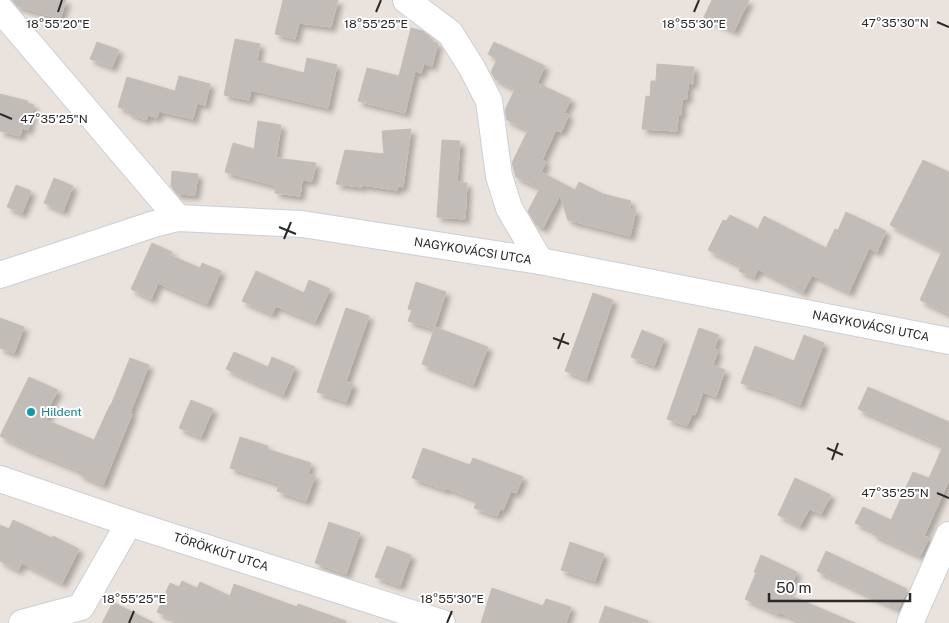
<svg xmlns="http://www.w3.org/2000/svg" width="949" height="623" viewBox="0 0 949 623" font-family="'Public Sans',sans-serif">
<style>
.building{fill:#c2bcb8;stroke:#c5beb6;filter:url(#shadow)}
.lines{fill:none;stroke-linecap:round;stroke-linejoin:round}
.minor-casing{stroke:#cacfd9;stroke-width:28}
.minor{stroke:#fff;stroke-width:26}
.ticks{fill:none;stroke:#292929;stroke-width:2}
.culture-dot{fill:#0f9aa8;stroke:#fff;stroke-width:2}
.labels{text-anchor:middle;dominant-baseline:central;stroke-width:4;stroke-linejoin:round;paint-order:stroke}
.street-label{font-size:12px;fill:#292929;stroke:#fff}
.culture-label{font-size:12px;fill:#0d838f;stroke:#fff;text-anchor:start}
.ticks-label{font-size:12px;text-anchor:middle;fill:#292929;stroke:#fff;stroke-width:4;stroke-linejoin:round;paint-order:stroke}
</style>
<defs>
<filter id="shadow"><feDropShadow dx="4.5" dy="4.5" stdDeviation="2.5" flood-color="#0004"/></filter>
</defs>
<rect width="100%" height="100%" fill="#eae2dc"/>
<g class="building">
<polygon points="12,0 66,0 60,19 17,6"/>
<polygon points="283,0 338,0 331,27 299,23 295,39 275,34"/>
<polygon points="712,0 749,0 734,31 704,17"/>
<polygon points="411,28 423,31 430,37 429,41 438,43 432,66 424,64 421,73 415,71 405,113 358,101 367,68 399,76"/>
<polygon points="235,39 260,44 257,61 304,73 307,58 337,65 328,108 251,90 249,100 224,95"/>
<polygon points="97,42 119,50 112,67 90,59"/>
<polygon points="494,42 545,66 537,83 571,99 564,113 569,115 561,132 556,130 542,160 546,162 541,172 575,190 579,182 603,194 631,201 629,209 636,210 630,236 568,220 560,195 543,228 536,225 528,211 540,188 516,177 512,163 528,130 507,120 505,110 515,89 495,79 491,72 497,59 488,54"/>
<polygon points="657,64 694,67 693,84 688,83 687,99 682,99 681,115 678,115 677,131 642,129 646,96 650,97 651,81 656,81"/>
<polygon points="179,76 210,84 205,105 197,103 193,119 159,111 157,118 148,115 146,120 128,113 128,110 118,107 127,77 175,91"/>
<polygon points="0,94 28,101 27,103 34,105 28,130 22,128 20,136 0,131"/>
<polygon points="258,121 281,125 276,158 316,163 312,181 302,180 300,196 275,193 276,186 225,172 233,143 254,149"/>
<polygon points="411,129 403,187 398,186 397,190 362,185 362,187 336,184 345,150 384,154 382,131"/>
<polygon points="442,140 460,141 457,182 467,183 465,219 437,217"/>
<polygon points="923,160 949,172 949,314 920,300 942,251 890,225"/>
<polygon points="172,171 198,174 195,195 177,194 171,186"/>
<polygon points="54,178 73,186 63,211 44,203"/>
<polygon points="16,185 31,191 22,213 7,207"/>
<polygon points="846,212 886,231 877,252 869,248 849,292 812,275 803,292 758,269 754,277 739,271 741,266 708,250 723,220 726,221 730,215 758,229 764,216 826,248 835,229 838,230"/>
<polygon points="152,243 172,252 170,255 200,268 202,263 221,271 207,304 158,283 151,299 131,289"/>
<polygon points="256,271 304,293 309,280 330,289 315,322 276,306 272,314 242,301"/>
<polygon points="416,282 446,292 434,329 408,321 412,310 408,309"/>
<polygon points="593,293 613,300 586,379 565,371"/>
<polygon points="346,308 369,316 346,381 353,384 346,402 317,392"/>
<polygon points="0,318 24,327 14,353 0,348"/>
<polygon points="435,327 488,347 473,385 422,364"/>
<polygon points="699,328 719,335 714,349 718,350 713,365 725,370 716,397 703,392 695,415 692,414 687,426 667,419"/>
<polygon points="642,330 664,339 654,366 631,357"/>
<polygon points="804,335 824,343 800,405 767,391 767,392 741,383 755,346 794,361"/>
<polygon points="234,352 268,367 272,357 295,367 283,395 226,369"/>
<polygon points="130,358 149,365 130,413 132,414 103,485 79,474 80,471 29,450 0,436 29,377 58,390 49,407 51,408 46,420 94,440 110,405 111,405"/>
<polygon points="868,387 949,422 949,480 924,536 929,538 920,556 872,534 873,531 855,523 863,507 891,520 913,472 929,478 943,446 858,409"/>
<polygon points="191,400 213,409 201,437 179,428"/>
<polygon points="240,437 268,446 267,449 311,463 308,474 315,476 306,501 277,491 280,484 230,468"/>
<polygon points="423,448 470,465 473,458 523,477 516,493 511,491 503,510 500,509 497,516 474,508 477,500 446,488 445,490 412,478"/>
<polygon points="795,478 831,495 821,514 809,509 800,526 778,515"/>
<polygon points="13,520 52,538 53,536 79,549 62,583 22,563 18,570 0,561 0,525 9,529"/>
<polygon points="329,522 360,533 346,574 315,563"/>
<polygon points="570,542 604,554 595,581 561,570"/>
<polygon points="387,546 411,555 400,586 375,577"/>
<polygon points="826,551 907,589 898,609 817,571"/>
<polygon points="761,555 797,572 787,594 855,623 804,623 779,612 778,614 745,599 756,573 754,572"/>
<polygon points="182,581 197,588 200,582 230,596 234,584 297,607 298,604 346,621 345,623 181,623 157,612 170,583 179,587"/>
<polygon points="492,588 543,606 546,599 571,607 566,623 481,623"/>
<polygon points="113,602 154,623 102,623"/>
<polygon points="605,606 648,621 648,623 599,623"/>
</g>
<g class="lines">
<defs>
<g id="minor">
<polyline points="406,0 450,33 472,68 489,101 499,176 509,208 540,261"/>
<polyline points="0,9 178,218"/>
<polyline points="0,275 154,224 178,218 302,224 540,261 949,341"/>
<polyline points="0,479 129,523 442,623"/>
<polyline points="22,623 81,607 129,523"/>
<polyline points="910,623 949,535"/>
</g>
</defs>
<use href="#minor" class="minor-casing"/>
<use href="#minor" class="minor"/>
</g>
<path class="ticks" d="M58,12L62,0M376,12L381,0M694,12L699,0M937,22L949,27M0,114L12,119M279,227L296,234M284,239L291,222M553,338L569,344M558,349L564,333M827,448L843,455M832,460L838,443M937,493L949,498M129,623L134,611M447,623L452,611"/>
<circle class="culture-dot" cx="31" cy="412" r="5"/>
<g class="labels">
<g class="street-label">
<text transform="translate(473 251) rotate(9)">NAGYKOVÁCSI UTCA</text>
<text transform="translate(871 326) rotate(11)">NAGYKOVÁCSI UTCA</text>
<text transform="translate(221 552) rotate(18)">TÖRÖKKÚT UTCA</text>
</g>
<g class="culture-label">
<text x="41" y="412">Hildent</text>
</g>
</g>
<g class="ticks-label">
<text x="895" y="27">47°35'30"N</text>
<text x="58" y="28">18°55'20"E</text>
<text x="376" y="28">18°55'25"E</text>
<text x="694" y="28">18°55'30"E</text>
<text x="54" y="123">47°35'25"N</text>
<text x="895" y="497">47°35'25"N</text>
<text x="134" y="603">18°55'25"E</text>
<text x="452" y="603">18°55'30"E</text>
</g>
<path d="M769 593v8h141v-8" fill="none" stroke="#292929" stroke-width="2.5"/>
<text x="776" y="593" font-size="15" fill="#292929" stroke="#ffffff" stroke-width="4" paint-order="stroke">50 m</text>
</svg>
